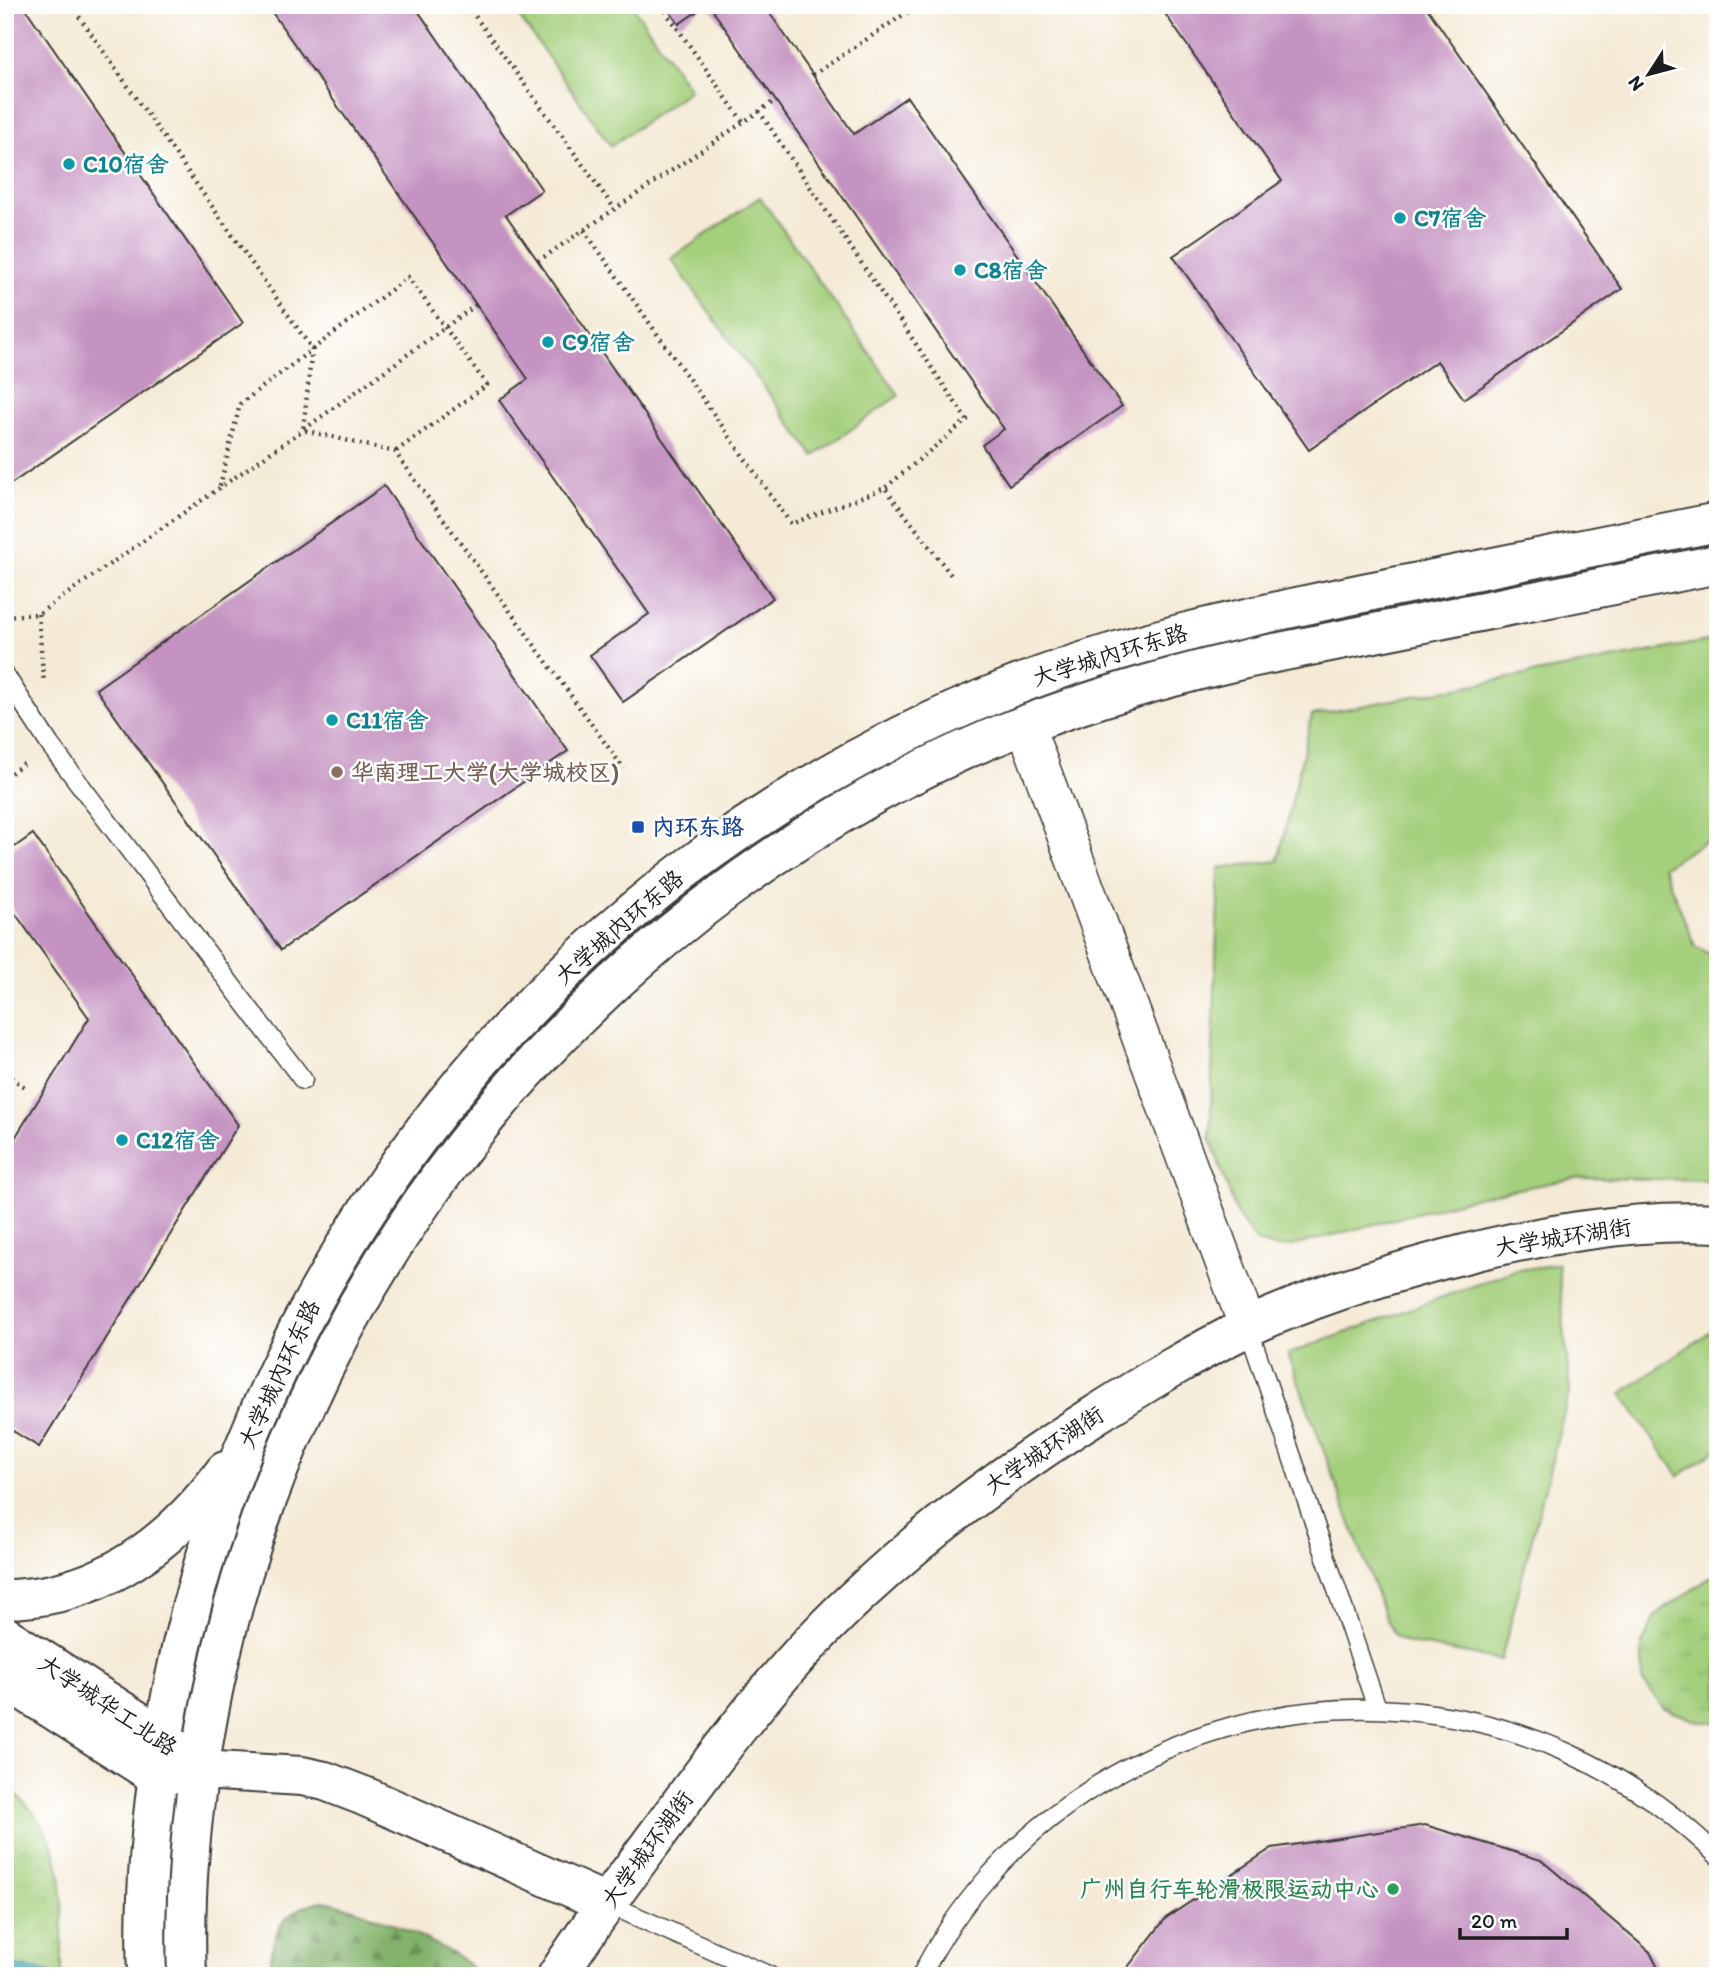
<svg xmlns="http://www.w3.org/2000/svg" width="1723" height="1981" viewBox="0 0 1723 1981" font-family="Itim,'LXGW WenKai TC',sans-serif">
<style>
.grass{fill:url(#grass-tufts);stroke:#60764c;stroke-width:2}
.forest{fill:url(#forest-firs);stroke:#506744;stroke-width:2}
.park{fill:url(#park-crowns);stroke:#60764c;stroke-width:2}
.pitch{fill:#a4cf7b;stroke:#60764c;stroke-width:2}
.water{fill:#40a8c0;stroke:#2e626e;stroke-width:2}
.building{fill:#c493c1}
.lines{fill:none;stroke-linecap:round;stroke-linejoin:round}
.lane-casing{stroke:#3c3b38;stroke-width:21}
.street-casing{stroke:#3c3b38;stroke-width:40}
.secondary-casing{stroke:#3c3b38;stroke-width:42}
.path{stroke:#3c3b38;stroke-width:4.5;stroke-dasharray:2 5;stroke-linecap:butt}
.lane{stroke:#fff;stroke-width:18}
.street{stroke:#fff;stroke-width:37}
.secondary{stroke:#fff;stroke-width:38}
.culture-dot{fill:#0f9aa8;stroke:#fff;stroke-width:2.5}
.education-dot{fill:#8d6e63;stroke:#fff;stroke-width:2.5}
.transit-dot{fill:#1a4fb4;stroke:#fff;stroke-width:2.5}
.leisure-dot{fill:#2e9e5b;stroke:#fff;stroke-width:2.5}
.labels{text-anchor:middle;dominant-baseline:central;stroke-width:5;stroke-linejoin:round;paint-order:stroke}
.culture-label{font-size:23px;font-weight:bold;fill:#0d838f;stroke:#fff;text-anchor:start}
.street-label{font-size:23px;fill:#1c1c1c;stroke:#fff}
.education-label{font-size:23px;font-weight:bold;fill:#785e54;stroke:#fff;text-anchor:start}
.transit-label{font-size:23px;font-weight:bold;fill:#164399;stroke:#fff;text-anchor:start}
.leisure-label{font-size:23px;font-weight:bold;fill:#27864d;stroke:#fff;text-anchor:end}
</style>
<defs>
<pattern id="grass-tufts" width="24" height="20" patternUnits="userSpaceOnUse" patternTransform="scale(1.75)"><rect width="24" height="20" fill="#a4cf7b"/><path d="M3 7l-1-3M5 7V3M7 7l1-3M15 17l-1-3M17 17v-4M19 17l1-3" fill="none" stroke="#8db16a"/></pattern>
<pattern id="forest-firs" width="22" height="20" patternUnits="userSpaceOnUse" patternTransform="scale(1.75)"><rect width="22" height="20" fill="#83b26b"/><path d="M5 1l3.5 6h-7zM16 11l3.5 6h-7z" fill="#6a9057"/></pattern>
<pattern id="park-crowns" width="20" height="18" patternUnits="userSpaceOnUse" patternTransform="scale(1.75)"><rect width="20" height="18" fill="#a4cf7b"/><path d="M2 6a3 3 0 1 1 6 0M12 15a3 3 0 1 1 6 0" fill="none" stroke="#8db16a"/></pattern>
</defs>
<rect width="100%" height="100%" fill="#fff"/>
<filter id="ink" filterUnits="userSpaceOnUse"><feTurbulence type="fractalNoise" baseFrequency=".0143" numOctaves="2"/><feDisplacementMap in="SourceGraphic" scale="14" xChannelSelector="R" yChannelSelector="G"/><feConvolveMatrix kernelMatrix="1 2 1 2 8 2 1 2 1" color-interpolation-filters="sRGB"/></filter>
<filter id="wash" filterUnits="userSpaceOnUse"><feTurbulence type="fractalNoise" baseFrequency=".00686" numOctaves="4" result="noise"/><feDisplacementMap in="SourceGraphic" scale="28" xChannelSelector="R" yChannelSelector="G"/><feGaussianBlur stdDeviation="1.57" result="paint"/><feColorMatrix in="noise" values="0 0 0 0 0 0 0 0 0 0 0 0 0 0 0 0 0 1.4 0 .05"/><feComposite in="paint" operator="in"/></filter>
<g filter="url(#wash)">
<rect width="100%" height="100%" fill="#f4ead6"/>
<polygon class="grass" points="1718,1572 1718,1722 1699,1722 1663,1708 1642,1680 1642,1644 1656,1615"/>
<path class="forest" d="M322,1901C355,1904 462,1950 480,1976H271C269,1935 280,1910 322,1901Z"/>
<path class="park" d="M5,1785C75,1840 61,1897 62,1976H5Z"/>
<g class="pitch">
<polygon points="511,5 632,5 690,90 611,146"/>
<polygon points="760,197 899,395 814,456 671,259"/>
<polygon points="1718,639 1718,834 1663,867 1695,946 1718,958 1718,1180 1578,1178 1485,1195 1292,1246 1275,1247 1257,1242 1237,1215 1210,1137 1219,868 1278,861 1312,715"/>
<polygon points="1558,1264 1570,1389 1501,1660 1408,1643 1395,1636 1387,1622 1288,1354 1513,1271"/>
<polygon points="1718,1326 1718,1448 1679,1476 1621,1394"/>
</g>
<polygon class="water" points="5,1964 51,1972 52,1976 5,1976"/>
<g id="blocks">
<g class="building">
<polygon points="5,5 23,5 243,323 5,488"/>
<polygon points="267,5 414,5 542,190 506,215 773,598 623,702 590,655 649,614 499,400 528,379"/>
<polygon points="665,5 706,5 679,24"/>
<polygon points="709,5 764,5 854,134 907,97 1122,406 1009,485 982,445 1004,429"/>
<polygon points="1159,5 1425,5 1622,289 1464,399 1437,361 1309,450 1173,256 1282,181"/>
<polygon points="384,486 568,751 281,950 96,689"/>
<polygon points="33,834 238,1125 39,1447 5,1426 5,1154 89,1018 5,899 5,854"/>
<polygon points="1425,1825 1541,1860 1650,1952 1662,1976 1121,1976 1166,1918 1272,1848"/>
</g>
</g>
</g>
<g filter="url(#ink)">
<use href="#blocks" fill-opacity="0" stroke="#3c3b38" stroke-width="2"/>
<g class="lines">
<defs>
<g id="lane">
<polyline points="5,675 50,745 303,1080"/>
<polyline points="1248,1327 1377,1708"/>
<polyline points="606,1903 770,1976"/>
<path d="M921,1976C955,1908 1007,1849 1068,1805C1269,1659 1542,1682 1718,1856"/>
</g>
<polyline id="street" points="1025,725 1248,1327"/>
<g id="secondary">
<path d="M5,1599C100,1598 171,1544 225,1471"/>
<polyline points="5,1636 163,1737 179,1752"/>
<polyline points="5,1679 157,1776 199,1770 302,1776 325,1781 364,1796 606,1903"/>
<path d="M147,1976C143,1880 154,1784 172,1691C262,1236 576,858 1009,688C1128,641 1252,616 1378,590C1491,568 1604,545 1718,522"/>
<path d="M187,1976C183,1880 194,1785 213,1691C291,1309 531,988 870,797C989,730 1118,688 1250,658L1718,564"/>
<path d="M557,1976C592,1921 632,1869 671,1816C730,1736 790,1657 864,1590C935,1524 1013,1467 1095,1415C1144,1384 1194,1353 1246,1328C1309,1298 1378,1277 1445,1259C1528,1237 1632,1218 1718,1223"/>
</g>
</defs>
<use href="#lane" class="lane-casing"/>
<use href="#street" class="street-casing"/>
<use href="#secondary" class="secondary-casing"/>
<g class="path">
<polyline points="71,5 312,349 303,430 395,452 624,769"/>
<polyline points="467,5 614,208"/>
<polyline points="661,5 743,122"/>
<polyline points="813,75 918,5"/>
<polyline points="759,111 967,420 885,488"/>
<polyline points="584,230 791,524 885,488 951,575"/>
<polyline points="538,261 776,100"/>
<polyline points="220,486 240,404 408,277 487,385 395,452"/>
<polyline points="38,614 44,683"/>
<polyline points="5,616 38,614 303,430 476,305"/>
<polyline points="5,777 28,761"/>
<polyline points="5,1074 25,1087"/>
</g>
<use href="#lane" class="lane"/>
<use href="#street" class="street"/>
<use href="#secondary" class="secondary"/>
</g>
</g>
<g class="culture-dot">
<circle cx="69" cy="164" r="7"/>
<circle cx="1400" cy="218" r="7"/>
<circle cx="960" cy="270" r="7"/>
<circle cx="548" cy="342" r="7"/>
<circle cx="332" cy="720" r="7"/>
<circle cx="122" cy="1140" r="7"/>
</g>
<circle class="education-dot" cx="337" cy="772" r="7"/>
<rect class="transit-dot" x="631" y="820" width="14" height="14" rx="3.5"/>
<circle class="leisure-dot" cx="1393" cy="1889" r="7"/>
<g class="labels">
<g class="culture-label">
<text x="83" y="164">C10宿舍</text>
<text x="1414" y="218">C7宿舍</text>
<text x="974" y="270">C8宿舍</text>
<text x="562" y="342">C9宿舍</text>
<text x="346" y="720">C11宿舍</text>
<text x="136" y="1140">C12宿舍</text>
</g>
<g class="street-label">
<text transform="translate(1110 655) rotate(-17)">大学城内环东路</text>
<text transform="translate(619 927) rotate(-41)">大学城内环东路</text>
<text transform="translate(1563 1237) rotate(-9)">大学城环湖街</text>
<text transform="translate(279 1374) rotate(-65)">大学城内环东路</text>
<text transform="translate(1044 1450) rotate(-34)">大学城环湖街</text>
<text transform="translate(108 1705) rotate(34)">大学城华工北路</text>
<text transform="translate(647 1849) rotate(-54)">大学城环湖街</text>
</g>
<g class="education-label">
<text x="351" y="772">华南理工大学(大学城校区)</text>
</g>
<g class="transit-label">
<text x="652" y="827">内环东路</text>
</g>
<g class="leisure-label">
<text x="1379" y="1889">广州自行车轮滑极限运动中心</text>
</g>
</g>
<rect width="1723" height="1981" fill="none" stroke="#fff" stroke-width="28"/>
<g transform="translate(1649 74) rotate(234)" stroke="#ffffff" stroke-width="5" paint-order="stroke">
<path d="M0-5L12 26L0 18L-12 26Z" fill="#1c1c1c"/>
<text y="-10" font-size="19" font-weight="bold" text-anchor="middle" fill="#1c1c1c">N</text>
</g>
<path d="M1460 1928v10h107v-10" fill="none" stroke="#1c1c1c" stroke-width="3.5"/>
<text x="1471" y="1928" font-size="21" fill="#1c1c1c" stroke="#ffffff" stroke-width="5" paint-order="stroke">20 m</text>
</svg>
